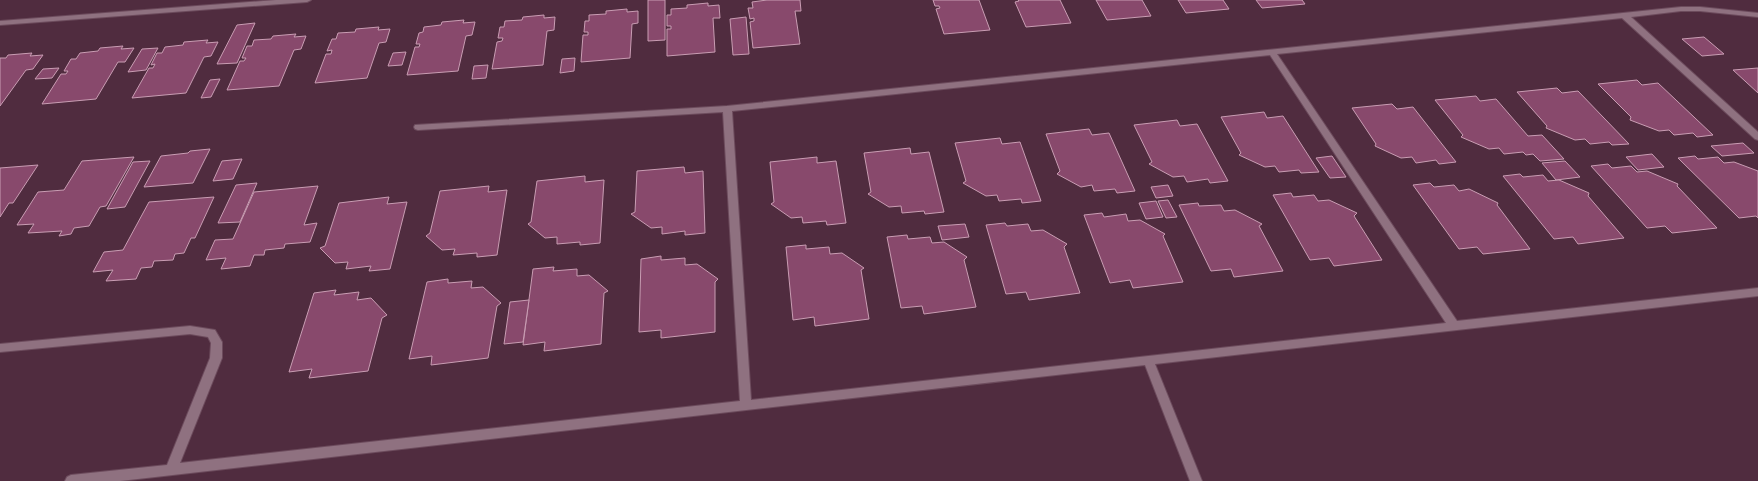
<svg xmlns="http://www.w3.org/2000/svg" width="1758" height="481" viewBox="0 0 1758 481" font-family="Rubik,sans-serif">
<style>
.building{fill:#88496c;stroke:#c99db3}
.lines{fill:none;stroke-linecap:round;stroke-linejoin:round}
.minor-casing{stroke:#6c4b5c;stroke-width:2}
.minor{fill:#8f7180;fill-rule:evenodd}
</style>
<rect width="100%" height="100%" fill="#502c3f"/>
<g class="building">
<polygon points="648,0 665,0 665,40 648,41"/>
<polygon points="767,0 800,0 801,11 795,11 800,44 753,48 750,22 754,21 754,18 750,19 748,8 753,8 752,2"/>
<polygon points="933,0 979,0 990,30 944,34 936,9 940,8 939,6 935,6"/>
<polygon points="1018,0 1060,0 1071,23 1026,27 1015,2 1019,1"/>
<polygon points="1096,0 1142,0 1151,16 1107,20"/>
<polygon points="1178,0 1223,0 1229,9 1186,13"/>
<polygon points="1256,0 1302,0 1305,4 1262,8"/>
<polygon points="708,3 708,6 719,5 720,18 713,18 715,52 667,56 667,29 671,29 671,26 667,26 667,15 671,15 671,9 687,8 687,5"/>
<polygon points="627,9 627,12 638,11 638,23 632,24 630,58 581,62 583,35 588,35 588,32 584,32 585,21 589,21 589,15 606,14 606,11"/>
<polygon points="544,15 544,18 555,17 554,30 547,31 543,65 492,69 497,42 502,41 503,38 498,38 500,27 504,27 505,21 522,20 523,17"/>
<polygon points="746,17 749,54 733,55 730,19"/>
<polygon points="464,20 463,23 475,22 472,35 466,36 458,71 407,75 415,47 419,47 420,44 416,44 419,33 423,32 424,27 441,25 442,22"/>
<polygon points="255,23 237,63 217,64 237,25"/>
<polygon points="379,27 378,30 390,29 386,42 379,43 367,78 315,83 326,54 331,54 332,50 327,51 332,39 336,39 338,33 355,32 356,29"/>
<polygon points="296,34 294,37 306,36 301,49 294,50 279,86 227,90 240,61 244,61 246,58 242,58 247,46 252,46 254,40 271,39 273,36"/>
<polygon points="1704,37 1724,54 1702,56 1682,39"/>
<polygon points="208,40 206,43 218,42 211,56 204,57 186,93 132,98 149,68 153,68 155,64 151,65 157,53 162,53 165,47 183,45 184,42"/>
<polygon points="123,46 121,49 134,48 125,62 118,62 96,99 42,104 61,74 66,74 68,71 64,71 71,59 76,59 80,53 98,51 100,48"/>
<polygon points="158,48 146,70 128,72 142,49"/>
<polygon points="406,52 402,65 388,66 393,53"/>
<polygon points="32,53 30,56 43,55 33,69 26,70 0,106 0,58 6,58 8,55"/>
<polygon points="575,58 574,71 560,73 562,59"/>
<polygon points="488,65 486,78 472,79 474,66"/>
<polygon points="59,68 52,78 35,79 43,69"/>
<polygon points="1758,68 1758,93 1733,70"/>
<polygon points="220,79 211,97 201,98 210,80"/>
<polygon points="1637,80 1642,85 1658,83 1713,135 1697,137 1693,133 1674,135 1669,130 1659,131 1630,120 1631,117 1598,84"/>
<polygon points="1557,88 1562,93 1578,91 1629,144 1612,145 1609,142 1590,144 1585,139 1575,140 1546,128 1547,126 1517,92"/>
<polygon points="1476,96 1480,101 1496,99 1528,136 1542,135 1564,159 1540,161 1533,154 1526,155 1523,152 1504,154 1499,148 1489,149 1461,137 1463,135 1435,100"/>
<polygon points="1392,104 1397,109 1413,107 1456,162 1439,164 1436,160 1416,163 1412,157 1401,158 1375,146 1376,144 1352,108"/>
<polygon points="1264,112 1267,118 1283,116 1319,172 1301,173 1299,170 1279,172 1275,166 1265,167 1239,155 1241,153 1221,117"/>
<polygon points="1177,120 1180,126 1197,124 1228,181 1210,183 1208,179 1187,182 1184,176 1173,177 1149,164 1152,162 1134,125"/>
<polygon points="1089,129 1092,135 1109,133 1135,191 1117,193 1115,189 1094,191 1092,185 1081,187 1057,174 1060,171 1046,134"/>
<polygon points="1000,138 1002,144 1020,142 1041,201 1022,203 1021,199 999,201 997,195 986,196 963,183 966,181 955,143"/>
<polygon points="1743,143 1754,153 1722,156 1711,146"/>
<polygon points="910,148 911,154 929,152 944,212 925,214 924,211 902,213 901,206 889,207 868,194 871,192 864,153"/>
<polygon points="210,149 193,183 144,187 161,156 188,153 190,151"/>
<polygon points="1652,154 1664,167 1638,170 1626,157"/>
<polygon points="1332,156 1346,177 1330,178 1316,158"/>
<polygon points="1695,156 1698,159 1718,157 1724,163 1734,162 1758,171 1758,218 1756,216 1739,218 1678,158"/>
<polygon points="134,157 106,206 100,207 89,226 74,228 71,234 59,236 62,231 28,233 34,224 17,225 38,192 64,190 82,161"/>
<polygon points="817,157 817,163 836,161 846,223 827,225 826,221 803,223 802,217 791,218 771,204 774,202 770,162"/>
<polygon points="242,159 233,179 213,181 222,161"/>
<polygon points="150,161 125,207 107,209 133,162"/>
<polygon points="1565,161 1580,177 1556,180 1542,163"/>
<polygon points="1608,164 1612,168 1631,166 1637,172 1647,171 1678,184 1677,186 1717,228 1672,233 1665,226 1647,228 1591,166"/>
<polygon points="38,165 13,203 9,203 0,217 0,168"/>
<polygon points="684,167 685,173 703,171 705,233 685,235 685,231 662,234 662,227 651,228 631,214 635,212 637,171"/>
<polygon points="1520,174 1523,177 1543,175 1548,181 1559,180 1589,193 1588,196 1624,238 1578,244 1573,237 1554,239 1503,176"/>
<polygon points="585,176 585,182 604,180 600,243 580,245 580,242 557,244 557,237 545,238 528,224 531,222 537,181"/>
<polygon points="257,183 240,222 218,223 236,185"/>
<polygon points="1430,183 1434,187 1454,185 1459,191 1469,189 1498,203 1497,205 1530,249 1483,254 1477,247 1459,249 1413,185"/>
<polygon points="1168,185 1173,196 1156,198 1151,187"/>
<polygon points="318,186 304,225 317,223 310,242 285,244 284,248 265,250 264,255 254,255 250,266 221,269 226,258 206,260 215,240 233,239 254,192"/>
<polygon points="489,186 488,192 507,190 497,255 477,257 477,253 453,255 455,249 442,250 426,236 430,233 440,191"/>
<polygon points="1291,193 1293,197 1314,195 1318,201 1329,200 1357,213 1354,216 1382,260 1334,266 1329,258 1310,260 1273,195"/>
<polygon points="214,197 195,238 191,238 184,253 175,254 173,260 154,261 152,267 141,268 136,279 106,281 113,270 93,272 104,252 123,250 149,202"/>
<polygon points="389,197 387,204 407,202 390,269 369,271 371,266 346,269 348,262 335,263 320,248 325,246 339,203"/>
<polygon points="1168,200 1177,217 1166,218 1158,201"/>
<polygon points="1156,201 1163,217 1146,219 1139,203"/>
<polygon points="1198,203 1199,206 1221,205 1224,211 1235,210 1262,224 1259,226 1283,271 1234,277 1231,269 1211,271 1179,205"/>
<polygon points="1102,213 1104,217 1126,214 1128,221 1140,220 1165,234 1163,236 1183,282 1133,288 1130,280 1110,283 1084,215"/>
<polygon points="1005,223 1007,226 1028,224 1031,231 1043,230 1067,244 1064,247 1080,293 1029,300 1026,292 1006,294 986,225"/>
<polygon points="965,224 969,237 942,240 938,226"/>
<polygon points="907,235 908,239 930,237 932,243 944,242 967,257 964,260 976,307 924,314 922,306 901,308 887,237"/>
<polygon points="806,245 806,249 829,247 830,254 842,253 864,268 861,270 869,319 815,326 814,317 793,320 786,247"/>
<polygon points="661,256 661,260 685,258 685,265 697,264 718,279 715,282 715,332 661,338 661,330 639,332 641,259"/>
<polygon points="554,267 553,271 577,269 577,276 589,275 608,291 604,293 601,344 544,351 545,342 523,345 533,269"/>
<polygon points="448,279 448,283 472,281 471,288 483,287 501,303 497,306 488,358 431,365 432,356 409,359 427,282"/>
<polygon points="336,290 334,295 359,292 357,300 371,298 387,315 382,318 368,371 309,378 312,369 289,372 314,293"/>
<polygon points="529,300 523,342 504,344 510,302"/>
</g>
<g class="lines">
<defs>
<g id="minor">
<polygon points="276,0 311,0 307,2 0,25 0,21"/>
<path d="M1681,7H1700L1758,13V17L1700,11H1681L1631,17L1758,132V140L1755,139L1622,18L1277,54L1457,321L1758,288V296L1155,364L1202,481H1190L1145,365L120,481H65L67,477L71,475L167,465L210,358L211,343L208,337L190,334L0,352V344L190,326L215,330L222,342V358L180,463L740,401L723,112L418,130L415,129L414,127L415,125L727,106ZM1270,55L1446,323L751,400L732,111Z"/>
</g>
</defs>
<use href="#minor" class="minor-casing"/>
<use href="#minor" class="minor"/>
</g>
</svg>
